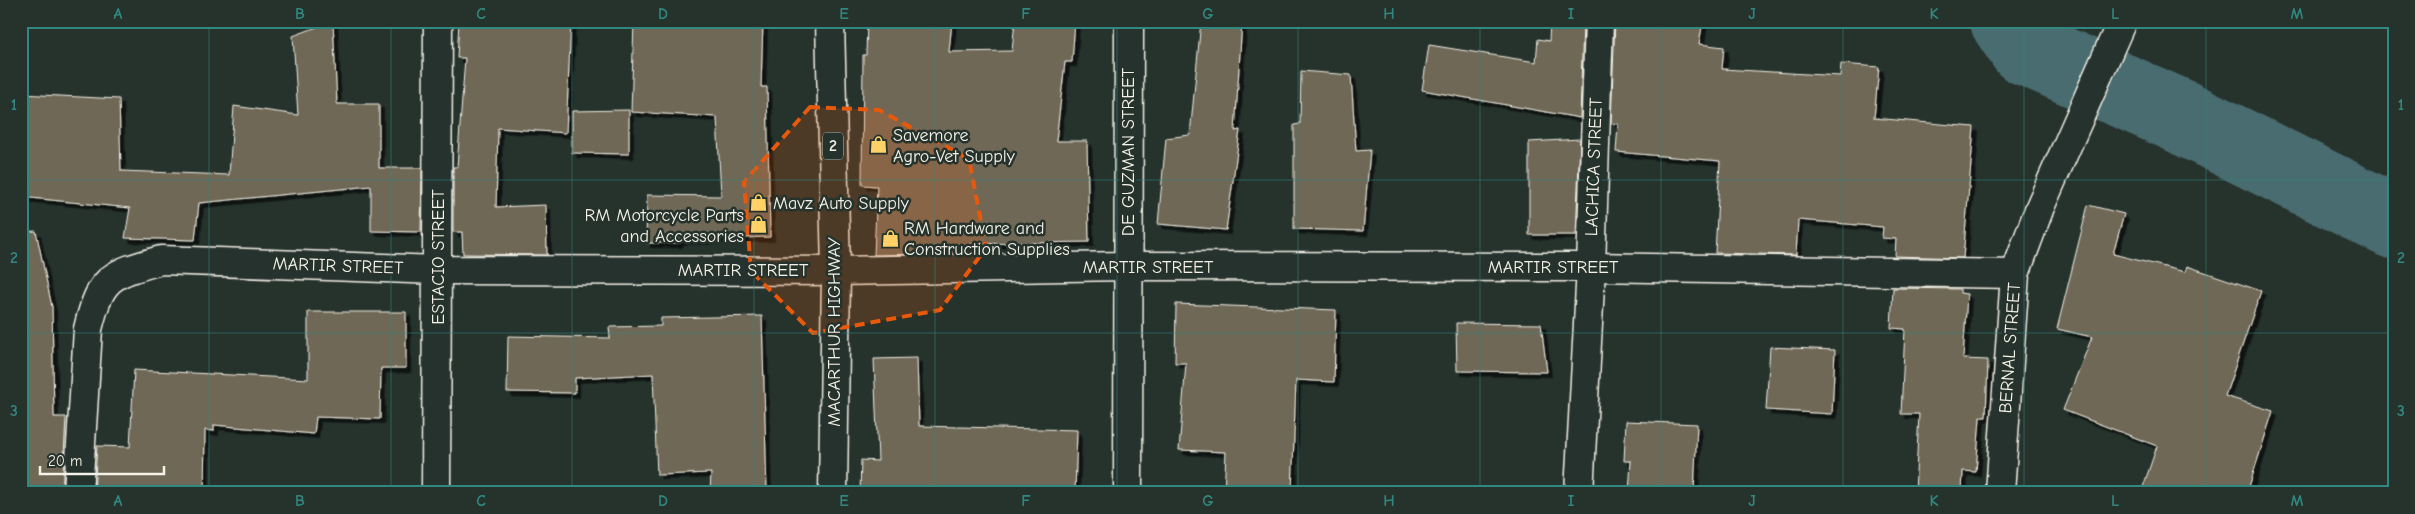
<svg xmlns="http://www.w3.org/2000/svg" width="2415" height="514" viewBox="0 0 2415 514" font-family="'Comic Neue',sans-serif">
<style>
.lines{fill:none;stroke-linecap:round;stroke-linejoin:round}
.river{stroke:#496c70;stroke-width:74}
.building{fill:#6f6857;stroke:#f4f1e8;filter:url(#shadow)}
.minor-casing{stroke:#f4f1e8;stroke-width:31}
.highway-casing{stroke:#f4f1e8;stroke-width:31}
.minor{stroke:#26332d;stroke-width:28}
.highway{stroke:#26332d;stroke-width:28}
.marked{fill:#e8590c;fill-opacity:0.2;stroke:#e8590c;stroke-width:4;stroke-dasharray:10 6;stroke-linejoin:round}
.grid{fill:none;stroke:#318880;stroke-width:1;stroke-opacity:0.55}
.labels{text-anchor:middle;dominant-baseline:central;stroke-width:5;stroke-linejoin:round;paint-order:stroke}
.shield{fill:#26332d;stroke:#b6b8b0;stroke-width:1}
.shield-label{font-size:16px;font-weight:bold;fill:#f4f1e8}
.poi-label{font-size:18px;fill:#f4f1e8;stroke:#26332d;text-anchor:start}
.street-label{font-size:18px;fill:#f4f1e8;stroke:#26332d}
.neatline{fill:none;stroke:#318880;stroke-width:2}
.grid-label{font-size:16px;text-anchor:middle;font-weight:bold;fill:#318880}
</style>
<defs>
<filter id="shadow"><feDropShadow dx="4.5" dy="4.5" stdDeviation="0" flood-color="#0009"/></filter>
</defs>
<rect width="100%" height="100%" fill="#26332d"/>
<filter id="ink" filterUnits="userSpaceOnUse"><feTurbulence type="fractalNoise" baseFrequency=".02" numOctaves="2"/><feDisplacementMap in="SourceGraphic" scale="10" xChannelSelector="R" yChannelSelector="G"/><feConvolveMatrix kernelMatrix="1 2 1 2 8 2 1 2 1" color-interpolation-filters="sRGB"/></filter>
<g filter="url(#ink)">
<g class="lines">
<polyline class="river" points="2007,21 2025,48 2180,116 2394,222"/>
</g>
<g class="building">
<polygon points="333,21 337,104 379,104 379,168 422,168 421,232 371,231 371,186 199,203 195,240 125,238 130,208 21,197 21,94 119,99 121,171 229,175 234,106 298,115 293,36"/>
<polygon points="459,21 571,21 566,133 498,128 496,207 546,205 547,255 463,254 462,232 453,232 453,167 457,167 465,58 457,58"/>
<polygon points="634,21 763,21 761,87 767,87 770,237 678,240 678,243 646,243 647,195 721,196 717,117 631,112"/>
<polygon points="867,21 952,21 949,52 1012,51 1015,21 1075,21 1072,62 1065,62 1056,141 1087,141 1089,242 969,244 968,253 874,255 877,186 862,185 863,55 866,55"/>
<polygon points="1201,21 1242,21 1235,131 1240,130 1226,230 1158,224 1166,138 1190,135"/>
<polygon points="1550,21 1583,21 1580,118 1422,90 1429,45 1536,62 1538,39 1549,41"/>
<polygon points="1615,21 1703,21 1699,44 1724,47 1722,69 1840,76 1841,64 1879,67 1874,118 1974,127 1963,258 1895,256 1896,239 1882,238 1883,227 1798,220 1796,255 1715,253 1720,161 1616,152 1618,124 1611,123"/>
<polygon points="1301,71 1351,75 1356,151 1370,150 1363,231 1294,229 1294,125 1300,124"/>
<polygon points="629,110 629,154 572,153 572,111"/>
<polygon points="1580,139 1576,235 1529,235 1529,142"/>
<polygon points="2088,205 2124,214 2113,254 2185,272 2187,266 2261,291 2225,396 2273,411 2247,493 2141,493 2157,446 2063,410 2092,337 2057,329"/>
<polygon points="36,231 52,307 54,417 66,417 62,493 21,493 21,232"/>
<polygon points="1893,288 1960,289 1960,293 1967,294 1963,359 1988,360 1986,417 1980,417 1976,472 1963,471 1962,493 1915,493 1919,414 1901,414 1905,329 1891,328"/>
<polygon points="1176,304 1336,310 1334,382 1296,380 1292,493 1224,493 1226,452 1179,450 1186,363 1175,363"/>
<polygon points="308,312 406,312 406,368 381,368 380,419 316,417 314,434 214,425 214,431 205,430 204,493 94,493 97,446 130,447 134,370 308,379"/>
<polygon points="762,316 767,493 710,493 711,473 657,475 653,374 575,378 575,393 507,392 508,336 610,338 609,327 661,326 661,318"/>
<polygon points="1456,323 1541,324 1547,372 1457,371"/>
<polygon points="1770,347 1835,350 1832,414 1766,410"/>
<polygon points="917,358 919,426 1077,430 1075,493 860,493 861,460 878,461 874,359"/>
<polygon points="1626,421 1697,424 1694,493 1629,493 1631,461 1624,461"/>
</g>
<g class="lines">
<defs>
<g id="minor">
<path d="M78,493L88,329C101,276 110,274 161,260L438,270L836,271L1127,266L1591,267L2015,274"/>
<polyline points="436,493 438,21"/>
<polyline points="1128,493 1129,21"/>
<polyline points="1579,493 1591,267 1599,21"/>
<polyline points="2000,493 2015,274 2040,207 2122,21"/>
</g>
<polyline id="highway" points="830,21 836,271 833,493"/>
</defs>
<use href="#minor" class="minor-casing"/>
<use href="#highway" class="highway-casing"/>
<use href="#minor" class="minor"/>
<use href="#highway" class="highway"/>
</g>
</g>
<path class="marked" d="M810,107L879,110L969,159L986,248L940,310L813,333L751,271L744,182Z"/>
<path class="grid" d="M209,21V493M391,21V493M572,21V493M754,21V493M935,21V493M1117,21V493M1298,21V493M1480,21V493M1661,21V493M1843,21V493M2024,21V493M2206,21V493M21,180H2394M21,333H2394"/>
<defs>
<symbol id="shop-bare" viewBox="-9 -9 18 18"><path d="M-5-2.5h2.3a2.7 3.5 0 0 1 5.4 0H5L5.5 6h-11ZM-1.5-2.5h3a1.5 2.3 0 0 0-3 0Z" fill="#ffd166" stroke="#26332d" stroke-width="2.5" paint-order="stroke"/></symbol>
</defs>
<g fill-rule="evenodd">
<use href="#shop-bare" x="866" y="132" width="25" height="25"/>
<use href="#shop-bare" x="746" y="190" width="25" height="25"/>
<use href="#shop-bare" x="746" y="212" width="25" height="25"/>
<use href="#shop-bare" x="878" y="226" width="25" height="25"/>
</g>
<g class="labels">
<rect class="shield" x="823" y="132.5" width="20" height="27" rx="4"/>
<g class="shield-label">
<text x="833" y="146">2</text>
</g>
<g class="poi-label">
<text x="893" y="135">Savemore<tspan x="893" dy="21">Agro-Vet Supply</tspan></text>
<text x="773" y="203">Mavz Auto Supply</text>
<text x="744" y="215" text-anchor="end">RM Motorcycle Parts<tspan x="744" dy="21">and Accessories</tspan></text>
<text x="904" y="228">RM Hardware and<tspan x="904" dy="21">Construction Supplies</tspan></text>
</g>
<g class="street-label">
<text transform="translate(1128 152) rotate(-90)">DE GUZMAN STREET</text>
<text transform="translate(1594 167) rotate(-88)">LACHICA STREET</text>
<text transform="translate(438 257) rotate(-90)">ESTACIO STREET</text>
<text transform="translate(338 266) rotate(2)">MARTIR STREET</text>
<text x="1148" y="267">MARTIR STREET</text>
<text x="1553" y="267">MARTIR STREET</text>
<text x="743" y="270">MARTIR STREET</text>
<text transform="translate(834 332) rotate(-90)">MACARTHUR HIGHWAY</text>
<text transform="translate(2010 348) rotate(-86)">BERNAL STREET</text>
</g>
</g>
<rect width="2415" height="514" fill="none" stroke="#26332d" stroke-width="55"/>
<path d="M40 466v8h124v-8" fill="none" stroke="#f4f1e8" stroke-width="2.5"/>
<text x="48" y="466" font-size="15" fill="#f4f1e8" stroke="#26332d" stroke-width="4" paint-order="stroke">20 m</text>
<rect x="28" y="28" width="2360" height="458" class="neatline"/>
<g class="grid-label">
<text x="118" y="19">A</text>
<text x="300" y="19">B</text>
<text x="481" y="19">C</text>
<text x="663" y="19">D</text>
<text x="844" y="19">E</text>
<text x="1026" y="19">F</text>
<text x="1208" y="19">G</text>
<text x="1389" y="19">H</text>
<text x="1571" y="19">I</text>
<text x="1752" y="19">J</text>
<text x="1934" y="19">K</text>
<text x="2115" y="19">L</text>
<text x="2297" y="19">M</text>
<text x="14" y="110">1</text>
<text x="2401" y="110">1</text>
<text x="14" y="263">2</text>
<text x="2401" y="263">2</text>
<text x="14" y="416">3</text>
<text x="2401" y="416">3</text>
<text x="118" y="506">A</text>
<text x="300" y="506">B</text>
<text x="481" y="506">C</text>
<text x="663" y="506">D</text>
<text x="844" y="506">E</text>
<text x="1026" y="506">F</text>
<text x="1208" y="506">G</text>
<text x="1389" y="506">H</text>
<text x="1571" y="506">I</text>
<text x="1752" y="506">J</text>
<text x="1934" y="506">K</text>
<text x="2115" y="506">L</text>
<text x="2297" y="506">M</text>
</g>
</svg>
